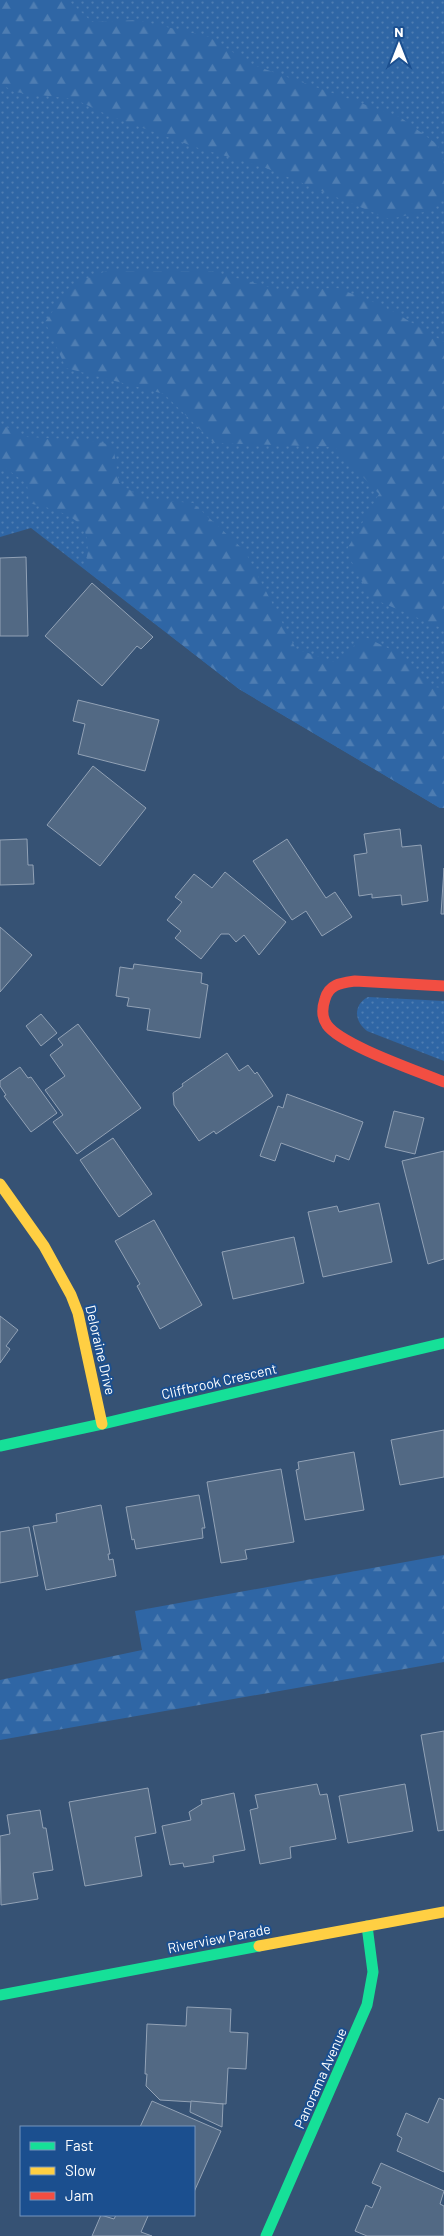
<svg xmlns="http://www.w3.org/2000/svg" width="444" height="2236" viewBox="0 0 444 2236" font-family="Barlow,sans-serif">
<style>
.green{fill:url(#green-dots)}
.forest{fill:url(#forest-firs)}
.building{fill:#526984;stroke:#92a2b6}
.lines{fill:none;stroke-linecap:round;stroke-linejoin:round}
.fast{stroke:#16e098;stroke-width:11}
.slow{stroke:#ffcf43;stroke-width:11}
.jam{stroke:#f24e42;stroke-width:11}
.labels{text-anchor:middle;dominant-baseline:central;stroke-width:4;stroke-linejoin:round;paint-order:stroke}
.street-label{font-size:14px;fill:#fff;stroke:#1b4f8f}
</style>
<defs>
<pattern id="green-dots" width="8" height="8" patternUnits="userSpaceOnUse" patternTransform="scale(1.25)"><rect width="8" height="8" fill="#2f66a5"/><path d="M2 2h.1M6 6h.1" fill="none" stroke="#4e7db2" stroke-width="1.8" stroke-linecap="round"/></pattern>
<pattern id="forest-firs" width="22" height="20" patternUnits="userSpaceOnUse" patternTransform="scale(1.25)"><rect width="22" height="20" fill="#2f66a5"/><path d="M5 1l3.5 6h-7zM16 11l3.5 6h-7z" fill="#4e7db2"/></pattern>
</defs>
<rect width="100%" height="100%" fill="#365274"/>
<g class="green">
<polygon points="0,0 444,0 444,808 440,808 239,689 31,528 0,537"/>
<path d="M368,997L444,1001V1061L367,1031C354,1021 353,1005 368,997Z"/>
</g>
<g class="forest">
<polygon points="0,0 68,0 92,22 137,20 209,37 253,65 400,117 438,145 444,164 444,195 434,210 389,219 266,168 195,147 110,116 74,99 14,92 0,83"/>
<polygon points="106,271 211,271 279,290 337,288 384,306 444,342 444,625 439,627 371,598 346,551 379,494 335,447 214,443 164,394 66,368 45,322 71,285"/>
<path d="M0,424L27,437L87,440L113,445L119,483L144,499L193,503L245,551L296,649L338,663L363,636L394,651L433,687L444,688V808H440L239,689L86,570C86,561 89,548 87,538C82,514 48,508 29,503L27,484L0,464Z"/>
<polygon points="444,1555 444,1662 0,1740 0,1680 142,1650 135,1611"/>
</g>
<g class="building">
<polygon points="26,557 28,636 0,636 0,558"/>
<polygon points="92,583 153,637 141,649 137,646 102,686 45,636"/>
<polygon points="78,700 159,720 145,771 78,754 85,724 73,721"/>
<polygon points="93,766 146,808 100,866 47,825"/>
<polygon points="400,829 402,847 421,845 428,901 402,905 401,895 372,898 372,894 359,896 354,855 367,853 364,834"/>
<polygon points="27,839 28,865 33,865 34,884 0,885 0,840"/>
<polygon points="287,839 326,898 335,892 352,917 322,936 306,911 292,920 253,861"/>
<polygon points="444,868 444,914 441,914"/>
<polygon points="225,872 286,922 259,955 244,935 236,942 229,934 221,934 201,959 175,938 181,931 167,920 182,902 175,897 194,874 212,888"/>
<polygon points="0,927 32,955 0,992"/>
<polygon points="134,964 202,973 201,983 208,985 200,1038 147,1030 150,1009 127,1006 129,998 116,996 120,967 133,969"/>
<polygon points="41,1014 57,1033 41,1046 26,1026"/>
<polygon points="78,1024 141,1108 77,1154 53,1122 63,1115 45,1090 65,1076 50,1055 63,1045 58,1039"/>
<polygon points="227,1053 239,1071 248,1065 255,1074 257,1072 273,1096 216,1134 214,1131 199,1141 174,1105 173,1093 183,1086 182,1084"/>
<polygon points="20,1067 28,1078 31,1077 57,1113 31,1132 4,1096 6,1095 0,1086 0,1081"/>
<polygon points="287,1094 363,1122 349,1160 336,1155 334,1162 281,1143 275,1161 260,1156 278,1106 283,1108"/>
<polygon points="394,1111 424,1118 415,1154 385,1147"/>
<polygon points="113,1138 152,1194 119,1217 80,1160"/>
<polygon points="444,1151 444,1259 428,1264 402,1161"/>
<polygon points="379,1203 392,1262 323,1277 308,1212 337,1206 339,1212"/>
<polygon points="154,1220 202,1305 160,1329 137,1286 140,1284 115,1241"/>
<polygon points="294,1237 304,1283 233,1299 222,1252"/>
<polygon points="0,1316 18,1330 6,1346 10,1349 0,1363"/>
<polygon points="444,1430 444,1477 400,1485 391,1440"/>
<polygon points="354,1452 364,1510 305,1520 296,1470 299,1469 298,1462"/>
<polygon points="281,1469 294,1542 245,1550 247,1559 221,1563 207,1482"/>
<polygon points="199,1495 205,1528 202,1528 203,1538 136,1549 134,1539 132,1540 126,1507"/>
<polygon points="101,1505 110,1554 108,1554 109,1560 113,1559 116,1576 46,1590 33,1526 57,1522 56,1514"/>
<polygon points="29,1527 38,1576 0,1583 0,1532"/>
<polygon points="444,1731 444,1830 438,1831 421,1735"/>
<polygon points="317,1784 320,1795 327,1794 336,1839 290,1847 291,1858 260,1864 250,1810 258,1808 255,1795"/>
<polygon points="405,1784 413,1831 348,1843 339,1796"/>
<polygon points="148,1788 156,1833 135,1837 142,1876 85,1886 69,1802"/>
<polygon points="234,1793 245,1850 213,1856 214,1862 184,1867 183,1863 170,1865 162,1826 191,1820 189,1812 202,1804 201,1800"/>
<polygon points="40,1810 43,1828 46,1828 53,1870 33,1873 38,1899 1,1905 0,1836 10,1834 7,1815"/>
<polygon points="187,2007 231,2009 230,2032 248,2033 246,2069 228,2068 226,2104 160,2100 146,2086 147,2074 145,2074 147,2024 186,2026"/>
<polygon points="439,2098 444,2100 444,2172 397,2151 402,2138 397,2135 406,2113 428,2123"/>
<polygon points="152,2101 221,2131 194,2192 194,2127 140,2127"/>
<polygon points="191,2101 223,2104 222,2127 190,2112"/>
<polygon points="381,2163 444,2191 440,2204 444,2206 444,2236 367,2236 355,2231 366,2205 372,2208 381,2187 372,2183"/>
<polygon points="101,2215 114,2219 116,2215 146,2215 148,2216 141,2232 152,2236 92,2236"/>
</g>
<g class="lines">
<g class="fast">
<polyline points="0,1446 102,1424 444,1343"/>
<polyline points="0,1995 259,1946"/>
<polyline points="266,2236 367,2005 373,1972 367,1926"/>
</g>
<g class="slow">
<polyline points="0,1184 44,1246 71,1295 78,1313 102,1424"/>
<polyline points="259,1946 444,1912"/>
</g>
<path class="jam" d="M444,986L355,981C341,983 329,984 325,999C322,1008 322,1018 327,1025C341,1045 418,1071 444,1082"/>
</g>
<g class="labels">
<g class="street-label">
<text transform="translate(101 1350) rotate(77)">Deloraine Drive</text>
<text transform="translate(219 1381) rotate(-13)">Cliffbrook Crescent</text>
<text transform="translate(219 1938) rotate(-11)">Riverview Parade</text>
<text transform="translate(320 2078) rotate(-66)">Panorama Avenue</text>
</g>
</g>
<rect x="20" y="2126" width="175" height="90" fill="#1b4f8f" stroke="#7695bc"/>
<rect x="30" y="2142" width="25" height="8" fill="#16e098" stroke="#7695bc"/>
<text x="65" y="2151" font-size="15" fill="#ffffff">Fast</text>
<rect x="30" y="2167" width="25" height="8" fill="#ffcf43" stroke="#7695bc"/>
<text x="65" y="2176" font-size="15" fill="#ffffff">Slow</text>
<rect x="30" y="2192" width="25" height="8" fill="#f24e42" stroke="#7695bc"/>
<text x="65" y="2201" font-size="15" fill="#ffffff">Jam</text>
<g transform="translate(399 45)" stroke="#1b4f8f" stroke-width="4" paint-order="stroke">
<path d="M0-4L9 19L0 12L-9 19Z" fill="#ffffff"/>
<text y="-8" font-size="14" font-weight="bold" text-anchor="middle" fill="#ffffff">N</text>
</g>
</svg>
